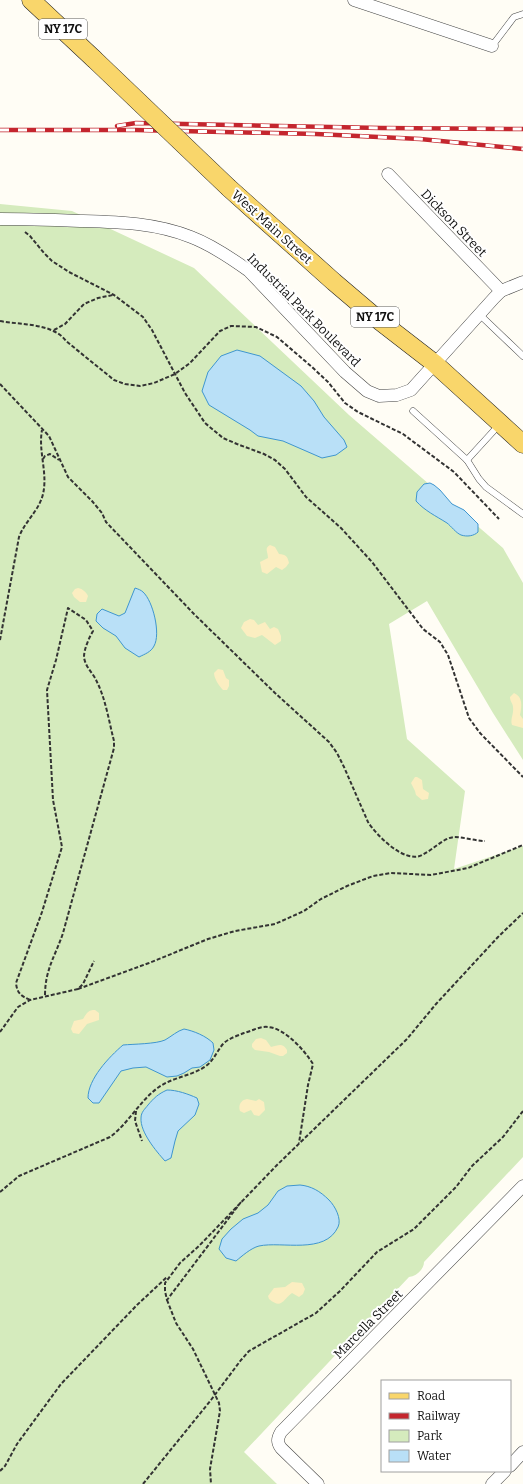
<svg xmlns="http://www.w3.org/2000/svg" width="523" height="1484" viewBox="0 0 523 1484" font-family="Bitter,serif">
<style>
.green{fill:#d5ebbd}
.sand{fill:#fbeec1}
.water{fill:#b9e0f7;stroke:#3f96cf}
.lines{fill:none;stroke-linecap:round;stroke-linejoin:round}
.lane-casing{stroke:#444;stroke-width:7}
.street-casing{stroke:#444;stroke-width:13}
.primary-casing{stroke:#222;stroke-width:19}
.path{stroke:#333;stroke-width:2;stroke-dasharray:4 2;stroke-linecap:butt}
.lane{stroke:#fff;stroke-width:6}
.street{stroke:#fff;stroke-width:12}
.primary{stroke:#f9d66b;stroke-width:18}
.rail-casing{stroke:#c4262e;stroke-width:4.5}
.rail{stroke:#fff;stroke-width:3;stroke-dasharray:9;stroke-linecap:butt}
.primary-bridge-casing{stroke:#222;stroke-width:19;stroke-linecap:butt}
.primary-bridge{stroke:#f9d66b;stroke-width:18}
.labels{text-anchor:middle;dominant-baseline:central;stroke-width:4;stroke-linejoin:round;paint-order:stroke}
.shield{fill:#fff;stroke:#585858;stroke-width:1}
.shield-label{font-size:12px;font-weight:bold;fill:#111}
.street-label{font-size:13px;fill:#111;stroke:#fff}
</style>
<rect width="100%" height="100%" fill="#fffdf5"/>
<path class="green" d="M0,204L72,211L194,268L349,415L503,548L523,583V760L493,713L427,601L389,624L407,739L465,791L454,869L523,846V1157L424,1262C424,1269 417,1276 409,1277L244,1452L277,1484H0Z"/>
<g class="sand">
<path d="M270,545L275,547L279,554C286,555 287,555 289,563L286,567L282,570L276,567L267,574L262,572L260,562L268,558C268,552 264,548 270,545Z"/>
<path d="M78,588C83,589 86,592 88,596L86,602H80L74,597L72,593L75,589Z"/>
<polygon points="250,619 254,620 258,625 265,622 270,629 274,627 278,629 281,636 281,641 275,645 262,635 255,638 247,636 241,628 244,622"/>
<path d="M218,669L223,670L226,678L229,680V686L227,690H223C219,686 214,678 214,673Z"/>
<path d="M514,693C523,697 522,706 520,715L523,719V728L512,725C510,719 514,714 513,707C513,703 510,702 510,697Z"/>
<polygon points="415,777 417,777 422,780 423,789 429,793 428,799 422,800 416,795 415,791 411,783"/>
<path d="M95,1010L99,1013V1020L87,1024L79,1034L73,1033L71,1029L74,1021L83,1019C87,1013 88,1010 95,1010Z"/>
<path d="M261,1038L266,1040L271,1047C278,1046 282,1042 287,1050V1053L283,1056H280L269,1052L255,1050L252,1047V1044L256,1039Z"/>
<path d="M247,1099L256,1101L259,1099L264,1102L265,1110L259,1116L254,1115L251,1110L244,1113L240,1111C238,1105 241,1100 247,1099Z"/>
<path d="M292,1282L302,1283L305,1289L303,1294L299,1297L292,1293C283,1299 282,1310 269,1299L268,1296L274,1288L285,1287Z"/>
</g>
<g class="water">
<polygon points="237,350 260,356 301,386 314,401 324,417 344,440 347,447 336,455 322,458 283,441 258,436 250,430 209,405 202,391 208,372 221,356"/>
<path d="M430,483L434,485L440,490L452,504L464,510L478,524V532C474,536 467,537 461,535C456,533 451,526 447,523C436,516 425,511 416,501L417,492L424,484Z"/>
<path d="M135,588C138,589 141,590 143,592C153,601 161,634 154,646C151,652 145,654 139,657L125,648L116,636L103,628L96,621L97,614L102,609L119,616L125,613Z"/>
<path d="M184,1029C194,1031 206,1036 213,1043L214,1050L210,1060L200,1067L192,1068L184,1073L177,1076L167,1077L146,1067L133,1068L121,1071L99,1103H93L88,1098C88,1079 109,1057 123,1045C134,1044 156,1044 165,1040C172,1036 177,1031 184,1029Z"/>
<path d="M167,1090C177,1090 188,1094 197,1098L199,1104L195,1115L178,1131L175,1141L171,1158L165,1161C156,1151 140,1132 141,1118C141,1112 145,1109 148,1105C154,1098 158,1094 167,1090Z"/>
<path d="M300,1185C311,1186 320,1191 329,1200C335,1206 342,1219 338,1227C325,1255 282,1241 259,1246C251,1248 242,1256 236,1261L226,1258L219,1249L222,1239L231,1229L243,1219L258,1213L268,1205L278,1191L287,1186Z"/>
</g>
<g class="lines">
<defs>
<g id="lane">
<polyline points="492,46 514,17 523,14"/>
<polyline points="479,314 523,356"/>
<polyline points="413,411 467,460 479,479 486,487 523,514"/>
<polyline points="467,460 499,425"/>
</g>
<g id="street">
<polyline points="354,0 492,46"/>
<polyline points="388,174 501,291"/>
<path d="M0,219C28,219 55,220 83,221C120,222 156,223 191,237C212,245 231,258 249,271L345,372L367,391L379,396L397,395L411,390L494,298L501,291L523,282"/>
<polyline points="510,1466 523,1452"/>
<path d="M318,1484L281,1448C277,1442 277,1439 281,1432L523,1186"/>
<polyline points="492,1484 505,1471"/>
</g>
<g id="primary">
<polyline points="31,0 94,59"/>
<polyline points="229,188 334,282 381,322 434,363 523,444"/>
</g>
</defs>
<use href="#lane" class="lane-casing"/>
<use href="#street" class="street-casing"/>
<use href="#primary" class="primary-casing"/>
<g class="path">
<polyline points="25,232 30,236 44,253 52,261 69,272 114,295 143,317 152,330 185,393 205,423 223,438 237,444 264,454 275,460 285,469 306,497 341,528 372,562 423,629 440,642 448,655 469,718 480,733 523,777"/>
<path d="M0,321C21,325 53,323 66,341L114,380L125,384L140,386L154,383L175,374L190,363L220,331L231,326L256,327L277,337L312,367L328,382L345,403L358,412L403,434L454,472L499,519"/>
<polyline points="54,330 65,324 84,304 98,298 113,295"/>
<path d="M0,384L49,436L68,477L92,501L102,513L106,522L194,614L275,693L329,742L337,753L344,767L368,822C377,836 405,864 422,855C433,850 443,838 454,837C464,837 475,841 485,841"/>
<polyline points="43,459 45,456 50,454 59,460"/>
<path d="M0,640L19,537C25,521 39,511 43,494C48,473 38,451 42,430"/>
<polyline points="78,989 149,963 208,939 235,931 275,924 304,911 321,899 347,886 373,876 391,873 431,875 468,868 523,845"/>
<path d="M30,1000C21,996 17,993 16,983L42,912L62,847L53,800L47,690L56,660L68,608L86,620L93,631C89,638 84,649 84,657C85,667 94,674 97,682C106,700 109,722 114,741V748L63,933C55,957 45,969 45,996"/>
<polyline points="0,1032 18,1007 30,1000 78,989 83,984 94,961"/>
<polyline points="136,1111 135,1121 142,1141"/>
<path d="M0,1192L19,1176L110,1137C129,1123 140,1100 159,1087C173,1077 192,1076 206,1066C214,1060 217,1051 223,1044C229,1038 237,1036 244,1033C252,1031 260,1026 268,1027C285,1028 305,1051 313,1064L308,1085L299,1143"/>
<polyline points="241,1202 167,1300 165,1291 165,1283 180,1263 199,1246 277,1165 407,1039 436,1004 498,937 523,913"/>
<polyline points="167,1300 176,1323 193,1349 219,1403 220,1411 210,1469 211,1484"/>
<polyline points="0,1471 5,1466 17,1444 61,1384 137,1305 167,1277"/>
<polyline points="143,1484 211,1400 241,1360 249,1351 316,1313 340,1291 377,1252 414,1229 456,1187 472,1166 503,1137 523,1111"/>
</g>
<use href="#lane" class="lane"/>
<use href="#street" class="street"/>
<use href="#primary" class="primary"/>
<defs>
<g id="rail">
<polyline points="117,126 136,123 381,128 523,129"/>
<polyline points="0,130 136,130 316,134 420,139 523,149"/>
</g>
</defs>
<use href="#rail" class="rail-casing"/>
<use href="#rail" class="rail"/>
<defs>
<polyline id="primary-bridge" points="94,59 229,188"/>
</defs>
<use href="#primary-bridge" class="primary-bridge-casing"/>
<use href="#primary-bridge" class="primary-bridge"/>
</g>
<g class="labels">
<g class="shield">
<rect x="39" y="19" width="48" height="20" rx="3"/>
<rect x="351" y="307" width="48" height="20" rx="3"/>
</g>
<g class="shield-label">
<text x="63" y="29">NY 17C</text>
<text x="375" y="317">NY 17C</text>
</g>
<g class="street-label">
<text transform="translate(454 223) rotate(46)">Dickson Street</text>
<text transform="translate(272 227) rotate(42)">West Main Street</text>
<text transform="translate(304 310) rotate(45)">Industrial Park Boulevard</text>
<text transform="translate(368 1324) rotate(-45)">Marcella Street</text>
</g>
</g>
<rect x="381" y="1380" width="130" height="92" fill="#ffffff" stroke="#a0a0a0"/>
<rect x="389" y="1393" width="20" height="6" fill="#f9d66b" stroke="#a0a0a0"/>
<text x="417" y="1400" font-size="12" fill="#111111">Road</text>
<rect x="389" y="1413" width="20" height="6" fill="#c4262e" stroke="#a0a0a0"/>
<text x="417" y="1420" font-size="12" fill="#111111">Railway</text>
<rect x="389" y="1430" width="20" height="12" fill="#d5ebbd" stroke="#a0a0a0"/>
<text x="417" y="1440" font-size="12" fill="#111111">Park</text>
<rect x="389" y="1450" width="20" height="12" fill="#b9e0f7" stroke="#a0a0a0"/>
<text x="417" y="1460" font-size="12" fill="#111111">Water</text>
</svg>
